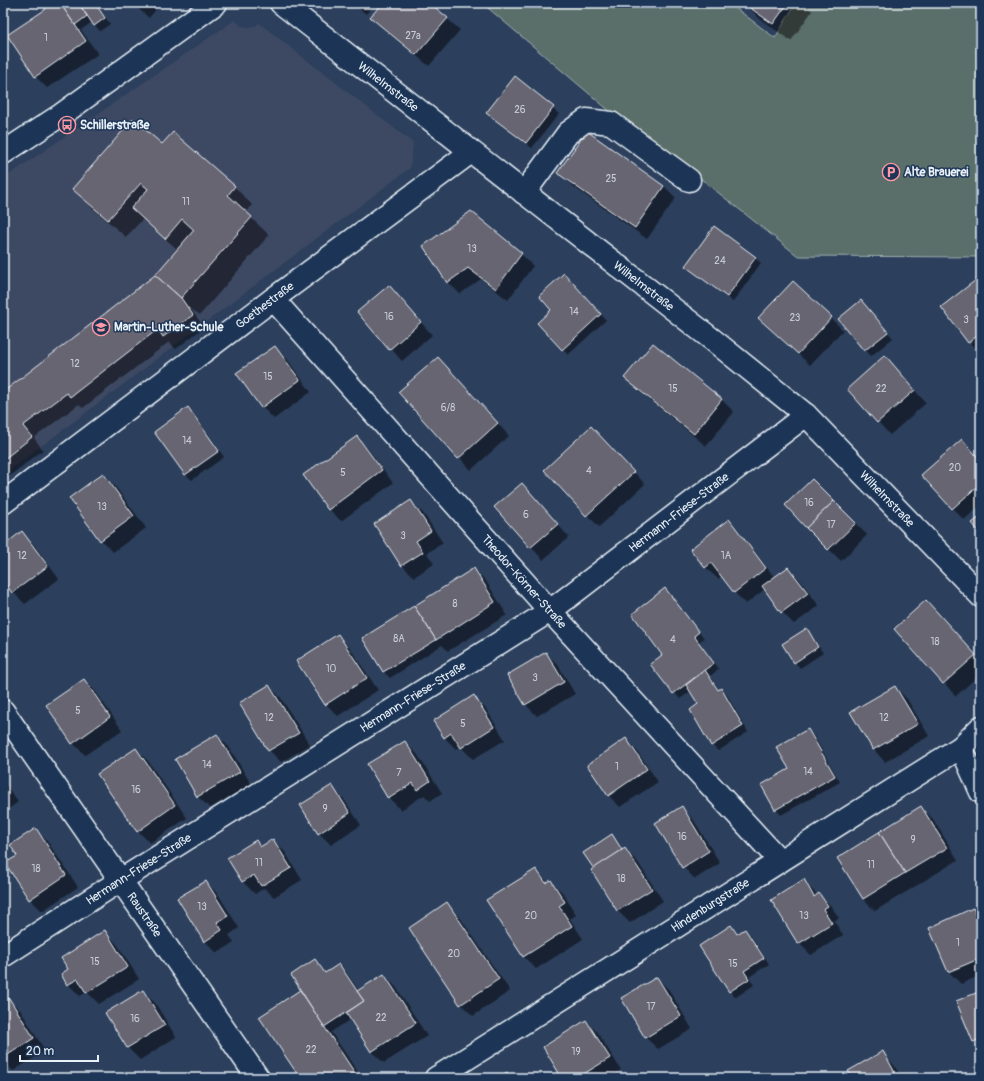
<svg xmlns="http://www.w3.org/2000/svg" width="984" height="1081" viewBox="0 0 984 1081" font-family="Pangolin,sans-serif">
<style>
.built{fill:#3e4a63}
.green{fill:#5a6e6a;stroke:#a1b0b1}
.shadow{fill:#0007}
.building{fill:#686572;stroke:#e8f1f8}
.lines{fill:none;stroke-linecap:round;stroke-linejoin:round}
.minor-casing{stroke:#e8f1f8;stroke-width:25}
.minor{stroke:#1d3557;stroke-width:22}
.labels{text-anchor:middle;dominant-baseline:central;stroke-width:3;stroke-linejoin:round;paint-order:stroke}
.number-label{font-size:10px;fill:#c8ced6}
.street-label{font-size:12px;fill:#e8f1f8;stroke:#1d3557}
.poi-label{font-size:12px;font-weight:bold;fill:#e8f1f8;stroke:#1d3557;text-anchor:start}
</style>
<rect width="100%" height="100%" fill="#2c3f5c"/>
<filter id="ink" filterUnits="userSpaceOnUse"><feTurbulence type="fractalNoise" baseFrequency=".025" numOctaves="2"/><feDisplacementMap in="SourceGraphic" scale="8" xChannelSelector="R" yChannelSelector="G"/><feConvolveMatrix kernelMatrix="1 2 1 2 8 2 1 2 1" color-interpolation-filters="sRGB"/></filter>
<g filter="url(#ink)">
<polygon class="built" points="235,20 241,26 248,27 256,26 259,23 413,143 410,168 3,475 3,179"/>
<polygon class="green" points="482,3 729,3 775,38 796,3 981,3 981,257 798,256 696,175 612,113"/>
<g class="shadow">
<polygon points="48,3 79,3 81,6 85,3 95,3 110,24 100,31 92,22 81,30 98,54 47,88 35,76"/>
<polygon points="132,3 161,3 149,18"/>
<polygon points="352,3 375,3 366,14"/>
<polygon points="383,3 429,3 460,30 429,66 384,29 372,17"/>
<polygon points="744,3 804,3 812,11 791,41 760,19"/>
<polygon points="515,78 559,114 532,148 493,118"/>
<polygon points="587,132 664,186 676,198 647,239 571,185 559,173"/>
<polygon points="173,133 235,187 252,205 246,213 269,235 200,315 191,309 204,327 176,349 169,342 83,408 79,404 34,438 43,450 3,481 3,392 155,276 178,250 143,219 126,237 91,207 74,189 162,145"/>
<polygon points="424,246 521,254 533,266 508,300 481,279 460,294 448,282"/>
<polygon points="755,258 761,263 733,302 692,271 686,265"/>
<polygon points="981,277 981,354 969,342 942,307"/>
<polygon points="569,280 606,320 568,355 563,349 552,310"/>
<polygon points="793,282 843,330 810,365 772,330"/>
<polygon points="389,286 432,335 402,361 359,312"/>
<polygon points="866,307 893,338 871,356 839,319"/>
<polygon points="653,344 722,400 734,412 706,446 638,390 626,378"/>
<polygon points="275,347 287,359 311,392 274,419 262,407"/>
<polygon points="885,357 926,403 890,435 848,389"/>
<polygon points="449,370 509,436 471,470 400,392"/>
<polygon points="188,408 194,414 224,457 192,480 186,475 156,432"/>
<polygon points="357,437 368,449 393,483 341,521 329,509"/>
<polygon points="603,439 645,484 599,527 545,470"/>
<polygon points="962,440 981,461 981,505 964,520 952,508"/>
<polygon points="103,475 115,486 146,528 113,552 101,540 70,498"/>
<polygon points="812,480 867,535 841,561 786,506"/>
<polygon points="521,484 569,537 543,560 495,507"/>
<polygon points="411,502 423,513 443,543 427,553 434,564 414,577 402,565"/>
<polygon points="728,521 740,533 775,578 788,568 800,580 819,606 794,624 782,612 765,589 746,604 734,592 722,576 718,579 706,568 691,549"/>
<polygon points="22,533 34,545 59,579 25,604 13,592 3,578 3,547"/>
<polygon points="474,569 486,581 507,615 448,651 442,645 390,678 384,672 363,639"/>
<polygon points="665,590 704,638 699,642 719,669 710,676 719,690 721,689 727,695 748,732 718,751 712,745 700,704 691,691 680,699 651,664 664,655"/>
<polygon points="926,601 981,661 981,673 956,696 895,629"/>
<polygon points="806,630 812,636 823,653 800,668 795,662"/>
<polygon points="337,635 349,647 378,690 338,716 326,704"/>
<polygon points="546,653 558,665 575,694 537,716 525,704"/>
<polygon points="84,680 96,692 122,730 85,755 73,743"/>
<polygon points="269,686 281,698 310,745 281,762 269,750"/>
<polygon points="895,687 907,699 929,736 885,762 874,750 852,713"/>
<polygon points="474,697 486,709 505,740 473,759 461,747 456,749 445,738"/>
<polygon points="808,730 814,736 840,782 781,815 776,809 790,769"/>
<polygon points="217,735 229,747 251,784 210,808 198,797 176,759"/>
<polygon points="626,740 637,751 658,782 620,807 608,795"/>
<polygon points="405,742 417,754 442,793 430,801 424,795 401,810 389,798"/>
<polygon points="136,749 148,761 187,818 150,843 138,831"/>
<polygon points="3,781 18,802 3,813"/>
<polygon points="331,786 343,798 361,825 331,845 319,833"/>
<polygon points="921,807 933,819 958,860 875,911 863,899"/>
<polygon points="681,808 693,819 720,863 695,879 683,867"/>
<polygon points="35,829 47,841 78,887 42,911 30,899 18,856"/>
<polygon points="611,836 623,850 625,849 637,861 663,901 630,923 618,911 592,871 595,869"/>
<polygon points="273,840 285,852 302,880 274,897 264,888 255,894 243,882 229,858 256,842 261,847"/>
<polygon points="536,870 549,883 551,881 563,893 576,915 570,919 583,939 536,969 524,957 488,901"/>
<polygon points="804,881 818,896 819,895 831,906 839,918 834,921 843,935 811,955 799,943"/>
<polygon points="206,882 218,894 239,928 229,935 234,943 217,953 205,941"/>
<polygon points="447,904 459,916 510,991 473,1016 461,1004"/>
<polygon points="973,909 981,917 981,975 961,984 949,972 930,928"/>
<polygon points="731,926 739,935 745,931 751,936 769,964 749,977 754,985 736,997 730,992 700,946"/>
<polygon points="105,932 117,944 139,979 99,1004 87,992 80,996 68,984 62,974 70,969"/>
<polygon points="315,961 326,974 339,965 345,971 359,991 384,975 396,987 427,1036 384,1063 372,1052 351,1019 331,1032 362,1078 301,1078 300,991 303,994"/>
<polygon points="657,978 669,990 692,1029 658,1049 646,1038"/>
<polygon points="143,991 155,1003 176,1037 140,1060 128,1048 106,1014"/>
<polygon points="981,992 981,1048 974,1041"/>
<polygon points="9,999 21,1011 45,1051 13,1071 3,1061 3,1003"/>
<polygon points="586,1021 598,1033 621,1070 608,1078 563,1078"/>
<polygon points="882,1053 894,1065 902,1078 853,1078"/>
</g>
<g class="building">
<polygon points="46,3 60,3 86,41 35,77 7,35 46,9 43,5"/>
<polygon points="60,3 78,3 87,16 75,25"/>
<polygon points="83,3 95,3 105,18 94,26 80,5"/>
<polygon points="383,3 430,3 448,18 416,55 370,17"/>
<polygon points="743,3 788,3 773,24"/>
<polygon points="515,76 554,107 526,143 486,113"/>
<polygon points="133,119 162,144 173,132 235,186 228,195 252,217 181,298 155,275 194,230 182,219 165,239 131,208 148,189 141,183 108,220 72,189"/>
<polygon points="587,131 664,186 635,228 557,173"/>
<polygon points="471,211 522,253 496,289 468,268 447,283 423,246"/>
<polygon points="714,226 756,257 727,297 685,266"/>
<polygon points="564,273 601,314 562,350 537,323 551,310 539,296"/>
<polygon points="155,275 181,298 193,315 163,337 158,329 70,397 67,393 23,426 32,437 3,460 3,392"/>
<polygon points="981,276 981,333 968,343 941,307"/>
<polygon points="793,281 832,317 798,354 758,318"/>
<polygon points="389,285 421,322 389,350 357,312"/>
<polygon points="861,300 888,332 864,351 838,319"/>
<polygon points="653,343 722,399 694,434 624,378"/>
<polygon points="275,346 300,380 261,408 236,373"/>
<polygon points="885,355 915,390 877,423 847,389"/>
<polygon points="438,357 498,423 458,459 398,392"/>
<polygon points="188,407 219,451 185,475 154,432"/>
<polygon points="591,426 634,472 586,516 544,470"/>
<polygon points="357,436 382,470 328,510 303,475"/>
<polygon points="962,439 981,461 981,483 952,509 921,475"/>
<polygon points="103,473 134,516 100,541 69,498"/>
<polygon points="812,479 834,501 806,528 785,505"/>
<polygon points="522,483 558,524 530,548 494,507"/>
<polygon points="411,500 431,531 416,541 423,552 401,566 374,524"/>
<polygon points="834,501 856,523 828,550 806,528"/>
<polygon points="981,516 981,534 972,523"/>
<polygon points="729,519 766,568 734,593 711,563 705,568 690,549"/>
<polygon points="22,531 48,566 12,593 3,580 3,546"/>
<polygon points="788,567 808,593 781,613 762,586"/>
<polygon points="474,568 495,602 436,640 414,606"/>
<polygon points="665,588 699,632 694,636 714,663 673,694 650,664 662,655 632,614"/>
<polygon points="926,600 976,655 943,684 894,629"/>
<polygon points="414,606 436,640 383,672 362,638"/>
<polygon points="807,628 818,647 794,663 782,644"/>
<polygon points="338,634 367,678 325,705 296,661"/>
<polygon points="546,652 564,682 525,705 507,675"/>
<polygon points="705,670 718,690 721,688 743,726 711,746 690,710 698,704 686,685"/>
<polygon points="84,679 110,717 72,744 46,705"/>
<polygon points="269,685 299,733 268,751 239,703"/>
<polygon points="895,686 918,724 873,750 850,712"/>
<polygon points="474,695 494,727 461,748 451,733 444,738 433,721"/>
<polygon points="808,729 835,776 775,810 761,785 789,769 776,747"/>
<polygon points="217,734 240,772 197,797 175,759"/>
<polygon points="626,738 647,769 608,796 587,765"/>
<polygon points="405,741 430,781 417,790 413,783 388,799 367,764"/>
<polygon points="136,748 175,805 137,832 97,774"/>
<polygon points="332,785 350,813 318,834 300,805"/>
<polygon points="682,806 709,851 682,868 655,823"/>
<polygon points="921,806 947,848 905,873 879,832"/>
<polygon points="36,828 66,875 29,900 5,863 17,856 10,845"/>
<polygon points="879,832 905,873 863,899 837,858"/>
<polygon points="612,834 622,850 594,869 583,853"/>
<polygon points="273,839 291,868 261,886 254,875 242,882 227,858 256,840 260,847"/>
<polygon points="625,848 652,889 617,911 591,870"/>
<polygon points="536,869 546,883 551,880 565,902 559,906 572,926 523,957 486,900"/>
<polygon points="804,879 814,897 819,893 828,906 823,909 832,923 798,944 771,900"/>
<polygon points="206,881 228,916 217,922 222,930 204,942 177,898"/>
<polygon points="447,902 499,979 460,1005 409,928"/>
<polygon points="973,908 981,926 981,958 948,972 929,928"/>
<polygon points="731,925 737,934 745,929 764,958 744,971 749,979 729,992 699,946"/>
<polygon points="105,930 128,967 86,993 78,979 67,985 61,974 68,969 61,958"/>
<polygon points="315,959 325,973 339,964 364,1001 324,1027 291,975"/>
<polygon points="384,974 416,1023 371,1052 346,1013 364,1001 357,991"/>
<polygon points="657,977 681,1016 645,1038 621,998"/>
<polygon points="143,990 165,1025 127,1048 105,1013"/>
<polygon points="300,990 355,1073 347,1078 300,1078 259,1017"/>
<polygon points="981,991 981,1039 973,1042 956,1001"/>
<polygon points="9,998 34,1038 3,1058 3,1002"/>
<polygon points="586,1020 610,1058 577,1078 562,1078 543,1047"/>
<polygon points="883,1051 898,1078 852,1078 848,1071"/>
<polygon points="507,1072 511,1078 497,1078"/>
</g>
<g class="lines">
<defs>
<g id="minor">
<path id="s1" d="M281,3L713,340L806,415L981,596"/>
<polyline points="3,153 61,115 216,3"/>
<polyline points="524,193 568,133 586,120 611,123 689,180"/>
<path id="s2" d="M273,299L550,611L780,861"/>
<path id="s3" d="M3,503L273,299L471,152"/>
<path id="s4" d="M3,711L258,1078"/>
<polyline points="961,747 981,792"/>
<path id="s5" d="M3,956L121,880L550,611L806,415"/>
<path id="s6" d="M436,1078L961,747L981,727"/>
</g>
</defs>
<use href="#minor" class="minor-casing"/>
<use href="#minor" class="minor"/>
</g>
</g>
<defs>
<symbol id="bus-ring" viewBox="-11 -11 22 22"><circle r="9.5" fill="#1d3557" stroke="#ff9aa2" stroke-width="1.5"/><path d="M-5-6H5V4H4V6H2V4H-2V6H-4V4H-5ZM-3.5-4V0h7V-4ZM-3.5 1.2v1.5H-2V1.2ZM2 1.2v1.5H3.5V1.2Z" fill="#ff9aa2"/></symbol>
<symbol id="parking-ring" viewBox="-11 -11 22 22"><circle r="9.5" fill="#1d3557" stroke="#ff9aa2" stroke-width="1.5"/><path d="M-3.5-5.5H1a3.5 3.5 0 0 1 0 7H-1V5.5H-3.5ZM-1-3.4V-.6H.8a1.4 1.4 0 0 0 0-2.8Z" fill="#ff9aa2"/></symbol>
<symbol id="school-ring" viewBox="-11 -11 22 22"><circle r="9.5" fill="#1d3557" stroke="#ff9aa2" stroke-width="1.5"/><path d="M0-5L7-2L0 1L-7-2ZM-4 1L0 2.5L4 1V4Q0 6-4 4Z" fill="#ff9aa2"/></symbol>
</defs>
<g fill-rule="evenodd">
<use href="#bus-ring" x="57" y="115" width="20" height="20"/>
<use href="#parking-ring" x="881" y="162" width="20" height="20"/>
<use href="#school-ring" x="91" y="317" width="20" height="20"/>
</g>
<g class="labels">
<g class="number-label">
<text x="413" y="36">27a</text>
<text x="46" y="38">1</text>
<text x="520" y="110">26</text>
<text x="611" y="179">25</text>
<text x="186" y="202">11</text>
<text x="472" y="249">13</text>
<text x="720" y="261">24</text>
<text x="574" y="312">14</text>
<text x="389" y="317">16</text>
<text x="795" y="318">23</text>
<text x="966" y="320">3</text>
<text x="75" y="364">12</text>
<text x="268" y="377">15</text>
<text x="673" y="389">15</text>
<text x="881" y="389">22</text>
<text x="448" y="408">6/8</text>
<text x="187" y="441">14</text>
<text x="955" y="468">20</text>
<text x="589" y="471">4</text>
<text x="343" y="473">5</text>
<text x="809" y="503">16</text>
<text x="102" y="507">13</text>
<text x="526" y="515">6</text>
<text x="831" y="525">17</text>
<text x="403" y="536">3</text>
<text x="22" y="556">12</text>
<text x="726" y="556">1A</text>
<text x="455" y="604">8</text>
<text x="399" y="639">8A</text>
<text x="673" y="640">4</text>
<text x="935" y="642">18</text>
<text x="331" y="669">10</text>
<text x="535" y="678">3</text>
<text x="78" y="711">5</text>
<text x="269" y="718">12</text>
<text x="884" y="718">12</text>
<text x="463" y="724">5</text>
<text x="207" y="765">14</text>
<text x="617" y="767">1</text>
<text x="808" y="772">14</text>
<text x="399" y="773">7</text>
<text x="136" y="790">16</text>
<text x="325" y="809">9</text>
<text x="682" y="837">16</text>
<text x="913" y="840">9</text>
<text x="259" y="863">11</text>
<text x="871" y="865">11</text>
<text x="36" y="869">18</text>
<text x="621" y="879">18</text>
<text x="202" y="907">13</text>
<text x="531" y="916">20</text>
<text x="804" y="916">13</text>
<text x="958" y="943">1</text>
<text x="454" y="954">20</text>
<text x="95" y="962">15</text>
<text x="733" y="964">15</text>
<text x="651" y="1007">17</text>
<text x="381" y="1018">22</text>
<text x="135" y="1019">16</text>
<text x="311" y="1050">22</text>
<text x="576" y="1052">19</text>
</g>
<g class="street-label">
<text stroke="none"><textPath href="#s1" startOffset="136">Wilhelmstraße</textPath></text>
<text stroke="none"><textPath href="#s1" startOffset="460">Wilhelmstraße</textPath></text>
<text stroke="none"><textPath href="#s3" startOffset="328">Goethestraße</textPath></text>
<text stroke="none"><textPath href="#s1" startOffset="784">Wilhelmstraße</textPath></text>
<text stroke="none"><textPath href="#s5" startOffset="809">Hermann-Friese-Straße</textPath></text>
<text stroke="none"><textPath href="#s2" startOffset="378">Theodor-Körner-Straße</textPath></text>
<text stroke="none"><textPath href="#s5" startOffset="485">Hermann-Friese-Straße</textPath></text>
<text stroke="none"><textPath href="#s5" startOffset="161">Hermann-Friese-Straße</textPath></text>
<text stroke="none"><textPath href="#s6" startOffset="324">Hindenburgstraße</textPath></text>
<text stroke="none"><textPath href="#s4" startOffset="248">Raustraße</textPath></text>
</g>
<g class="poi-label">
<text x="80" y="125">Schillerstraße</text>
<text x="904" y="172">Alte Brauerei</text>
<text x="114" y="327">Martin-Luther-Schule</text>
</g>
</g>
<rect width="984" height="1081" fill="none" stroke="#1d3557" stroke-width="16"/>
<rect x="8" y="8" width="968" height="1065" fill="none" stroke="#e8f1f8" stroke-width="1.5" filter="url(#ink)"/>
<path d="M20 1055v6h78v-6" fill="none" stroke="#e8f1f8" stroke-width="2"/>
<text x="26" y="1055" font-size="12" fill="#e8f1f8" stroke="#1d3557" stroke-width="3" paint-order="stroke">20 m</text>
</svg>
